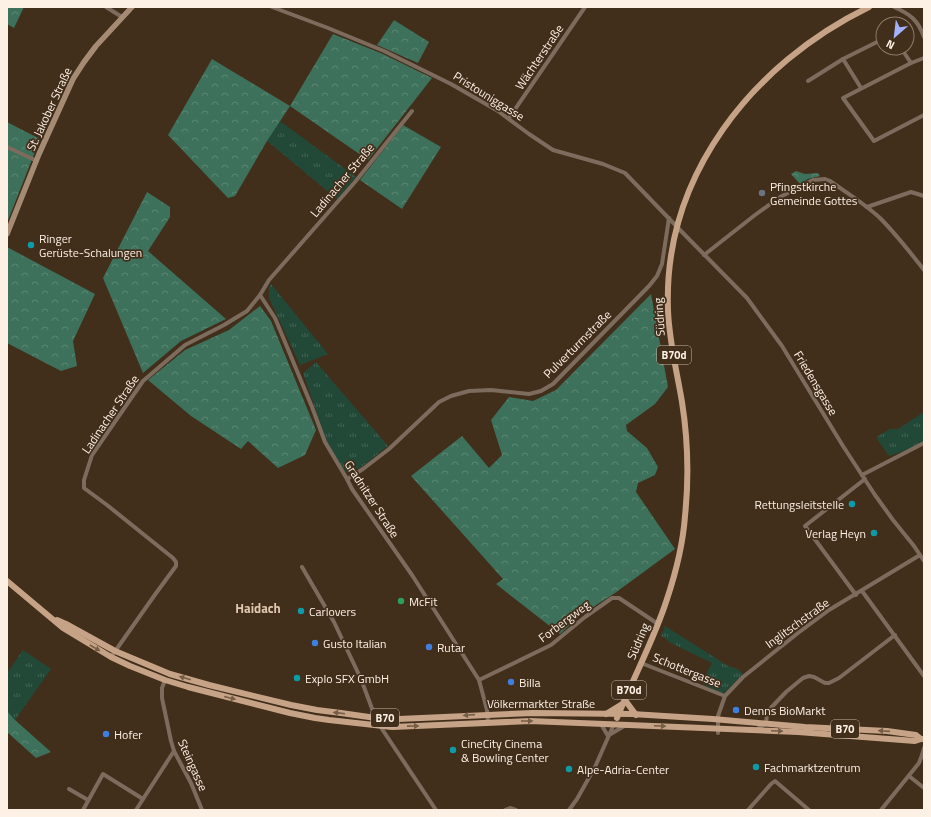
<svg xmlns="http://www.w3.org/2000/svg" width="931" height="817" viewBox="0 0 931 817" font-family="'Titillium Web',sans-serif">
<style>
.grass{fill:url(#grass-tufts)}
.forest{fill:url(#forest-crowns)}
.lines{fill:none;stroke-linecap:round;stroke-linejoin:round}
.minor{stroke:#7d6c5d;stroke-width:4}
.secondary{stroke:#a68b74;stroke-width:5.5}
.primary{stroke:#c6a386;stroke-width:6}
.oneway{fill:#765d46}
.worship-dot{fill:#6b7280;stroke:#412e1b;stroke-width:1.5}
.culture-dot{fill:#0f9aa8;stroke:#412e1b;stroke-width:1.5}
.leisure-dot{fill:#2e9e5b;stroke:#412e1b;stroke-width:1.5}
.shop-dot{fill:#3f7fe0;stroke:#412e1b;stroke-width:1.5}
.labels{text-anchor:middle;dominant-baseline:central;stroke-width:3.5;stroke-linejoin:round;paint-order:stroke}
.shield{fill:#412e1b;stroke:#c5b6a8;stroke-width:1}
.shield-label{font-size:11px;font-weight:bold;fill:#fdf0e4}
.street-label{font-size:12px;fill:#fdf0e4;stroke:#412e1b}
.poi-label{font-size:12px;fill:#fdf0e4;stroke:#412e1b;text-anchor:start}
.neighbourhood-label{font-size:13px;font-weight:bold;fill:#e0c7b0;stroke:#412e1b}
</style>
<defs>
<pattern id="grass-tufts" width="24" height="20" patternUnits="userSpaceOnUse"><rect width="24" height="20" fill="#224838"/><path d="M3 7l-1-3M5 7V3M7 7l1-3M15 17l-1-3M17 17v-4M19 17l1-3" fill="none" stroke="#436355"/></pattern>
<pattern id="forest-crowns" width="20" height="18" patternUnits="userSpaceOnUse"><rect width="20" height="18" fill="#3d715b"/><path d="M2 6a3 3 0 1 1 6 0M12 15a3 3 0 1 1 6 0" fill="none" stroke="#5a8672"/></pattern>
</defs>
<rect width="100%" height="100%" fill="#412e1b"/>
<g class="grass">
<polygon points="280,121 356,177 337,199 267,141"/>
<polygon points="271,284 328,354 300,365 269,298 269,288"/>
<polygon points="316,362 388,446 364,465 351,473 344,471 326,440 303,373"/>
<polygon points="924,412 924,441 904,451 889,456 877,439 878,436 890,429 898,429"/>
<path d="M665,626L728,666C733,667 739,669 743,674L724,693C718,692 709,688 704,684L703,680L712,663L669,642L665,638L661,636Z"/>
<polygon points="23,650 51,669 15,720 7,711 7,673"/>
</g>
<g class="forest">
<polygon points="7,7 24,7 14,28 7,24"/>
<polygon points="394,20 429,42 418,63 377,45"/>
<polygon points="333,34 383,54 432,78 368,160 290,106 267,141 235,196 228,198 168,135 212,59 290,106"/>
<polygon points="7,122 40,139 7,223"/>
<polygon points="403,125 441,147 402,209 360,180"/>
<polygon points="796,171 805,174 818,173 820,176 808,179 800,184 791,174"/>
<polygon points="147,192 170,207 170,217 148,251 226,319 181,341 143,373 103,278"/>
<polygon points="7,247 95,294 73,341 77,366 61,371 7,343"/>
<polygon points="651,294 668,387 655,404 626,425 627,431 647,448 658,467 655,475 638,483 636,492 675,549 615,593 582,614 560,634 496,584 503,579 411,476 462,436 489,468 502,455 491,420 509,397 533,401 556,390"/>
<polygon points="260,306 271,321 316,430 305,455 278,468 248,441 241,449 191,416 148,380 185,350 229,330"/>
<polygon points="7,711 15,720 51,752 36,758 7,732"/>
</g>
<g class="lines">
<g class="minor">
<polyline points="106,7 122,17"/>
<polyline points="272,7 328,28 384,51 451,84 498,111 529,134 553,150 603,164 625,173 681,231 747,298 782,346 843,446 875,495 893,520 914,546 924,561"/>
<path d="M894,7C910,14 918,20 924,37"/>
<polyline points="901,48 911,63"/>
<polyline points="924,58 911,63 843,98 874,141 924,115"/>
<polyline points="808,81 843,59"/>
<polyline points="861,88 843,59 883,39"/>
<polyline points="412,111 355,182 269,280 260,295 275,318 312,407 325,442 347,479 352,489 412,575 479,680 487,710 488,722"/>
<polyline points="509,118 585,7"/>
<polyline points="7,147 37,161"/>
<polyline points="867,207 911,192 924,196"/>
<path d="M704,255L755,215L780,197L813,180L825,179L830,181C847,193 865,204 880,218C896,234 910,252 924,270"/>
<polyline points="862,475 924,443"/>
<polyline points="347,479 363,469 389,449 439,402 451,396 469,391 491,390 529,394 541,391 553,384 649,286 657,276 662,264 669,218"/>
<polyline points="302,567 334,622 361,679 374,714 380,726 436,810"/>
<polyline points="862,591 924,676"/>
<polyline points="856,595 805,526 865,479"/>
<polyline points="111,657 154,596 176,566 176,562 173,558 107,505 84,488 84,480 92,455 143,381 185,345 224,325 247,311 260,295"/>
<polyline points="641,663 725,696"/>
<polyline points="165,680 162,688 162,698 171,741 174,751 191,783 202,810"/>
<polyline points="479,680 551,645 585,617 612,598 619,598 658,624"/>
<polyline points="601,724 608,736"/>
<polyline points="756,730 766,723 767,715 768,711 786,692 803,678 809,676 814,677 825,683 829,683 839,678 895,635"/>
<polyline points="718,733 718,716 725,696 743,677 798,633 829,610 920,555"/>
<polyline points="609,735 626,725"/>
<polyline points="909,776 924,788"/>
<polyline points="69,789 88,800"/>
<polyline points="83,810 103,774 143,799"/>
<polyline points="136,810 174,751"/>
<polyline points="505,810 510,808 516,810"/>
<polyline points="569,810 577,799 595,767 614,724"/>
<polyline points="748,810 771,784 775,781 809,810"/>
<polyline points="881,810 919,763 922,755 924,748"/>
</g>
<polyline class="secondary" points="7,234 39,154 73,79 84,62 96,46 132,7"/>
<g class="primary">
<polyline points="7,581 63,628 111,657 130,666 165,680 188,687 290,713 315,718 329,720 392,727 416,726 530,721 798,732 915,741 921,739 924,739"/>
<polyline points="57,620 66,624 115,651 170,674 209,685 291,705 317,710 341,713 376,718 399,719 533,713 632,714 713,719 805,727 887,731 916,735 921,739"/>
<polyline points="625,700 636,715"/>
<polyline points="606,714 624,703"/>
<path d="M617,718C633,678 654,640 667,599C676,572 683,544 685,516C689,478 688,440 682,402C677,372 669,341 668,310C663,176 752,64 869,7"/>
</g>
</g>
<defs><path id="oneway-solid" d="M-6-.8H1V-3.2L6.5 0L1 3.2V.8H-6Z"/></defs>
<g class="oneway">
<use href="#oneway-solid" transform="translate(95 648) rotate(30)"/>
<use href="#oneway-solid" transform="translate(185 678) rotate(-164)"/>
<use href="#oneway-solid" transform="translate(230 698) rotate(14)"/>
<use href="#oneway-solid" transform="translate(339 713) rotate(-173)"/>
<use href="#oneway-solid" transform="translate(469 715) rotate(176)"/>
<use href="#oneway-solid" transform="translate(527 721)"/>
<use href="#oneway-solid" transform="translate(413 726) rotate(-1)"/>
<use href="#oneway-solid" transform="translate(660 726) rotate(3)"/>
<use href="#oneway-solid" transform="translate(777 731) rotate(2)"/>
<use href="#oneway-solid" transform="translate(884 731) rotate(-176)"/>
</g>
<circle class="worship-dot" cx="762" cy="193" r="4"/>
<g class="culture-dot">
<circle cx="31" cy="245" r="4"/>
<circle cx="852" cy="504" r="4"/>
<circle cx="874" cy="533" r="4"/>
<circle cx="301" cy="611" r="4"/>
<circle cx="297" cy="678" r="4"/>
<circle cx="453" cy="750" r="4"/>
<circle cx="756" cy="767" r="4"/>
<circle cx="569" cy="769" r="4"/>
</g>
<circle class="leisure-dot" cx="401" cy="601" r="4"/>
<g class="shop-dot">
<circle cx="315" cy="643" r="4"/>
<circle cx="429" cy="647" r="4"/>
<circle cx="511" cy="682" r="4"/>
<circle cx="736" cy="710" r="4"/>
<circle cx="106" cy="734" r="4"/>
</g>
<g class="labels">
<g class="shield">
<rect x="657" y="346" width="34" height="18" rx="3"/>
<rect x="612" y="681" width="34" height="18" rx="3"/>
<rect x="371" y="709" width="28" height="18" rx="3"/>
<rect x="831" y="720" width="28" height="18" rx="3"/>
</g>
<g class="shield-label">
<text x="674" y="355">B70d</text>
<text x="629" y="690">B70d</text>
<text x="385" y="718">B70</text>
<text x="845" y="729">B70</text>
</g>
<g class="street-label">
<text transform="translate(539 57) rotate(-56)">Wächterstraße</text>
<text transform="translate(489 96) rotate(32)">Pristouniggasse</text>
<text transform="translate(49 109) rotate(-65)">St. Jakober Straße</text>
<text transform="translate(342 180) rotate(-50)">Ladinacher Straße</text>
<text transform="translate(659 317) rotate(-94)">Südring</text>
<text transform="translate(577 344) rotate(-45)">Pulverturmstraße</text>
<text transform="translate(816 383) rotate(59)">Friedensgasse</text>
<text transform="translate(110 414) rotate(-56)">Ladinacher Straße</text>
<text transform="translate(372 499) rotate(57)">Gradnitzer Straße</text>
<text transform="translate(564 621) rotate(-37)">Forbergweg</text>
<text transform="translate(797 623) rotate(-36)">Inglitschstraße</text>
<text transform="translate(638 641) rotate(-67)">Südring</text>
<text transform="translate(687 670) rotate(22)">Schottergasse</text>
<text x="541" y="703">Völkermarkter Straße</text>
<text transform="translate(193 765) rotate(66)">Steingasse</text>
</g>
<g class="poi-label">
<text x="770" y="186">Pfingstkirche<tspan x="770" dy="14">Gemeinde Gottes</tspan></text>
<text x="39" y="238">Ringer<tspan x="39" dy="14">Gerüste-Schalungen</tspan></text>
<text x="844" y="504" text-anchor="end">Rettungsleitstelle</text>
<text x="866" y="533" text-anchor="end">Verlag Heyn</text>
<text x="409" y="601">McFit</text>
<text x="309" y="611">Carlovers</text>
<text x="323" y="643">Gusto Italian</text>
<text x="437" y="647">Rutar</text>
<text x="305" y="678">Explo SFX GmbH</text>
<text x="519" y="682">Billa</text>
<text x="744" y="710">Denns BioMarkt</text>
<text x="114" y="734">Hofer</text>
<text x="461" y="743">CineCity Cinema<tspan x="461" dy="14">&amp; Bowling Center</tspan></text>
<text x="764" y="767">Fachmarktzentrum</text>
<text x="577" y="769">Alpe-Adria-Center</text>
</g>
<g class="neighbourhood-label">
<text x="258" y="608">Haidach</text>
</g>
</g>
<rect width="931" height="817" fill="none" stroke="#fdf0e4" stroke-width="16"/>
<g transform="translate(895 36) rotate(208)"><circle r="19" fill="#412e1b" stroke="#8c7c6b"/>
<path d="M0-3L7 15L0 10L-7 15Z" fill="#a2b2fd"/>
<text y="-6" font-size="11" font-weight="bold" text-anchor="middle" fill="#fdf0e4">N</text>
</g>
</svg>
